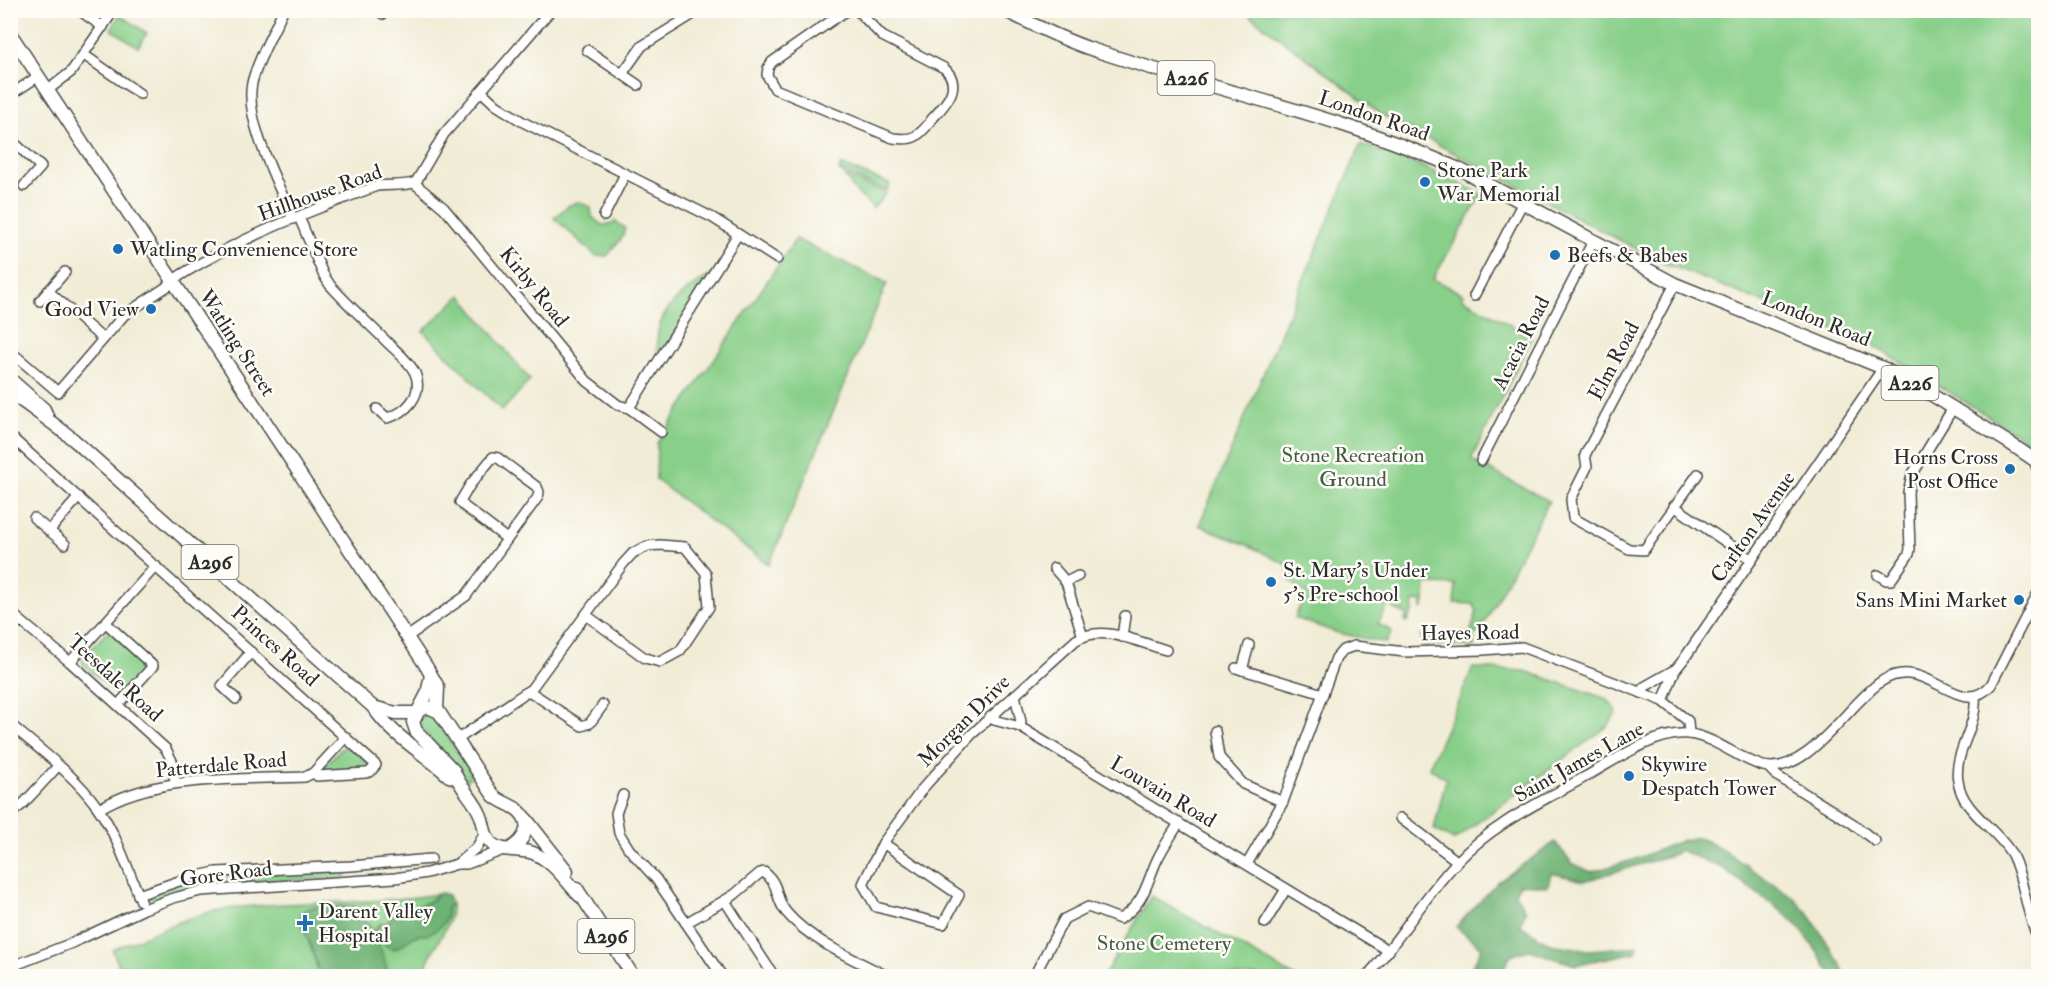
<svg xmlns="http://www.w3.org/2000/svg" width="2049" height="987" viewBox="0 0 2049 987" font-family="'IM FELL Double Pica',serif">
<style>
.green{fill:#88cf89;stroke:#5a7d5a;stroke-width:1.5}
.forest{fill:#6eb275;stroke:#4c6e50;stroke-width:1.5}
.lines{fill:none;stroke-linecap:round;stroke-linejoin:round}
.minor-casing{stroke:#494845;stroke-width:12}
.major-casing{stroke:#494845;stroke-width:15}
.minor{stroke:#fff;stroke-width:9}
.major{stroke:#fff;stroke-width:12}
.poi-dot{fill:#1f6fb2;stroke:#fdfcf7;stroke-width:2}
.labels{text-anchor:middle;dominant-baseline:central;stroke-width:5;stroke-linejoin:round;paint-order:stroke}
.shield{fill:#fdfcf7;stroke:#6a6a68;stroke-width:1.5}
.shield-label{font-size:20px;font-weight:bold;fill:#2b2b2b}
.street-label{font-size:21px;fill:#2b2b2b;stroke:#fdfcf7}
.poi-label{font-size:21px;fill:#2b2b2b;stroke:#fdfcf7;text-anchor:start}
.park-label{font-size:21px;fill:#475c47;stroke:#fdfcf7}
</style>
<rect width="100%" height="100%" fill="#fdfcf7"/>
<filter id="ink" filterUnits="userSpaceOnUse"><feTurbulence type="fractalNoise" baseFrequency=".0167" numOctaves="2"/><feDisplacementMap in="SourceGraphic" scale="12" xChannelSelector="R" yChannelSelector="G"/><feConvolveMatrix kernelMatrix="1 2 1 2 8 2 1 2 1" color-interpolation-filters="sRGB"/></filter>
<filter id="wash" filterUnits="userSpaceOnUse"><feTurbulence type="fractalNoise" baseFrequency=".008" numOctaves="4" result="noise"/><feDisplacementMap in="SourceGraphic" scale="24" xChannelSelector="R" yChannelSelector="G"/><feGaussianBlur stdDeviation="1.35" result="paint"/><feColorMatrix in="noise" values="0 0 0 0 0 0 0 0 0 0 0 0 0 0 0 0 0 1.4 0 .05"/><feComposite in="paint" operator="in"/></filter>
<g filter="url(#wash)">
<rect width="100%" height="100%" fill="#f1ecd6"/>
<g class="green">
<polygon points="1244,11 2038,11 2038,447 1874,346 1661,262 1382,115"/>
<polygon points="120,15 147,33 138,47 111,29"/>
<path d="M1361,144L1417,164L1482,194L1433,279L1463,294L1462,298L1532,337L1471,460L1549,501L1481,630L1473,636L1474,646L1421,645V635L1469,637L1477,611L1473,604L1454,603L1456,585L1426,584L1425,602L1422,610V602L1414,601L1413,610L1407,622L1405,621L1406,615L1388,605L1378,624L1392,631L1386,643L1338,633L1295,618L1305,592C1295,585 1284,580 1289,566L1252,547L1199,525Z"/>
<polygon points="841,165 890,184 887,191 839,171"/>
<polygon points="844,176 884,192 886,194 873,208 856,192"/>
<polygon points="577,202 591,207 592,217 602,225 613,224 615,221 625,228 622,238 607,256 596,256 554,218 568,206"/>
<polygon points="796,239 887,283 769,565 656,480 657,443"/>
<path d="M712,274L658,361C658,352 656,341 658,332C663,304 690,287 712,274Z"/>
<polygon points="461,295 530,380 502,411 423,331"/>
<polygon points="107,632 112,633 146,663 146,668 123,694 118,696 83,664 82,658"/>
<polygon points="1473,668 1525,671 1607,699 1617,711 1608,726 1454,840 1434,829 1446,779 1429,767"/>
<path d="M425,714H431C446,733 459,753 472,775L467,780L420,728L419,722L421,716Z"/>
<polygon points="346,747 351,748 370,764 367,769 326,773 324,769 325,766 340,749"/>
<path d="M347,870L346,877C281,883 216,879 153,900L148,897L149,894L179,883L219,875Z"/>
<path d="M437,894C427,909 403,904 390,918V922L379,924L374,931L394,949C402,945 408,940 415,936C418,934 422,935 425,934C437,931 449,922 447,908L451,904C454,929 426,949 425,976H387L388,970L366,920L358,908L354,906L312,907L307,937L320,976H124L113,952V950L121,946C155,933 190,914 226,909C295,899 367,906 437,894Z"/>
<polygon points="1151,896 1294,976 1104,976"/>
</g>
<g class="forest">
<polygon points="1699,837 1723,850 1793,897 1809,914 1841,965 1845,976 1832,976 1816,950 1799,927 1780,910 1722,868 1679,850 1675,854 1584,881 1551,873 1548,886 1520,884 1515,893 1526,911 1520,925 1550,944 1589,950 1638,946 1636,952 1575,965 1529,950 1510,956 1500,976 1467,976 1482,948 1456,927 1498,882 1555,842 1572,863 1591,872 1633,860 1683,840"/>
<path d="M442,893L448,895L451,904L447,908C449,922 437,931 425,935C422,935 418,934 415,936C408,940 402,945 394,949L388,947L375,932L377,926L390,922V918C402,905 428,909 437,894Z"/>
<path d="M324,906L358,908C367,919 390,964 387,976H320L311,946L303,928L301,914L306,909Z"/>
</g>
</g>
<g filter="url(#ink)">
<g class="lines">
<defs>
<g id="minor">
<polyline points="79,10 103,27"/>
<path d="M283,10C273,34 258,58 252,83C244,120 278,183 293,219"/>
<polyline points="377,10 383,14"/>
<path d="M847,10L772,62L768,68L767,75L775,89L893,138C900,139 909,140 916,136C922,132 928,125 932,119C945,105 964,86 944,68L882,36L857,10"/>
<polyline points="587,50 638,85"/>
<polyline points="84,55 140,94"/>
<polyline points="622,74 642,46 700,10"/>
<polyline points="48,90 71,72 114,10"/>
<polyline points="10,95 39,76"/>
<polyline points="10,139 41,167 24,186"/>
<polyline points="414,183 444,208 587,381 618,405 629,408 738,234 713,218 523,122 496,105 481,91"/>
<polyline points="604,216 625,174"/>
<path d="M299,217L323,274L330,285C348,305 368,323 387,342C396,351 409,361 415,373C424,395 406,413 387,418L377,409"/>
<polyline points="738,234 777,259"/>
<path d="M173,280C236,239 307,212 377,186C390,184 404,187 416,182L444,134L551,10"/>
<polyline points="1675,284 1585,455 1587,467 1571,499 1573,518 1629,549 1644,550 1698,474"/>
<polyline points="48,291 103,339"/>
<polyline points="1474,296 1523,202"/>
<polyline points="40,301 65,272"/>
<polyline points="10,351 58,392 124,315 174,282"/>
<polyline points="629,408 661,432"/>
<path d="M10,436L376,765L370,772L366,773L317,776L313,773L305,777C241,780 155,774 99,809"/>
<polyline points="1481,461 1593,241"/>
<polyline points="1674,506 1752,560"/>
<polyline points="34,518 65,544"/>
<polyline points="49,531 79,497"/>
<polyline points="1054,568 1066,582"/>
<polyline points="1878,575 1886,580 1891,580 1909,554 1910,549 1908,492 1912,475 1953,408"/>
<polyline points="1078,576 1066,582 1083,637"/>
<polyline points="10,612 70,662 166,749 173,763 175,783"/>
<polyline points="106,623 153,666 118,705"/>
<polyline points="407,637 466,596 538,497 539,492 537,487 498,458 493,457 470,485 460,502 465,507 507,539"/>
<polyline points="1122,637 1125,616"/>
<polyline points="70,662 156,566"/>
<polyline points="1236,668 1323,694"/>
<polyline points="1242,670 1249,645"/>
<polyline points="529,691 582,726 590,723 603,705"/>
<polyline points="1641,693 1644,687 1676,669 1684,659 1883,368"/>
<path d="M1975,697C1978,726 1953,752 1958,781C1962,812 1998,829 2012,855C2025,881 2025,912 2038,938"/>
<polyline points="236,699 222,686 251,652"/>
<polyline points="1663,701 1674,673"/>
<polyline points="990,717 994,720 1020,727 1021,722 1015,695"/>
<path d="M10,724C40,750 75,775 98,808C117,835 128,870 141,901"/>
<polyline points="1020,727 1389,951"/>
<polyline points="1215,731 1219,757 1243,784 1283,802"/>
<polyline points="458,739 531,689 623,564 633,553 648,546 660,545 685,547 706,573 709,607 680,651 660,662 645,658 586,615"/>
<polyline points="1769,768 1777,776 1852,823 1875,841"/>
<polyline points="313,773 346,737"/>
<polyline points="623,795 616,813 619,833 629,849 656,879 722,976"/>
<polyline points="10,814 23,804 58,766"/>
<polyline points="1400,818 1457,861"/>
<path d="M883,843L923,788L971,735L1076,640C1104,624 1137,642 1166,650"/>
<polygon points="883,843 959,895 943,924 876,907 863,884"/>
<polyline points="457,864 477,847 485,832"/>
<polyline points="1247,864 1283,802 1336,658 1343,650 1354,646 1405,652 1483,650 1522,647 1663,701 1688,721 1689,734"/>
<polyline points="138,895 188,878 216,872 351,866 431,859"/>
<polyline points="725,901 774,976"/>
<path d="M686,923L734,895L760,873L764,872C781,886 774,897 786,912C809,940 855,960 887,976"/>
<polyline points="1265,923 1286,889"/>
<polyline points="10,967 72,943 144,909 173,898 201,891 395,878 427,873 457,864 467,864 506,849"/>
<path d="M1034,976L1064,919L1088,907L1120,919C1145,903 1146,884 1157,860C1163,847 1172,835 1179,823"/>
<path d="M1367,976C1400,940 1423,897 1457,862C1492,824 1541,802 1585,777C1612,762 1657,730 1689,734C1715,737 1738,759 1763,766C1808,776 1848,703 1882,681C1927,652 1958,722 1991,685L2038,593"/>
</g>
<g id="major">
<path d="M1004,10C1032,24 1061,39 1091,49C1215,91 1344,116 1463,171L1675,284L1883,368L1932,395L2011,444L2036,461L2038,467"/>
<polyline points="10,33 426,666 438,687 437,710"/>
<polyline points="10,379 44,409 47,416"/>
<path d="M10,392C32,409 54,423 75,441L373,707C393,737 423,752 449,776L456,778"/>
<polyline points="373,707 396,713 416,713"/>
<polyline points="418,711 427,694 431,675"/>
<polyline points="526,819 567,871"/>
<path d="M510,849C525,840 534,824 518,810C510,804 500,802 493,795L439,712L428,707L419,710L413,722L416,731L454,771C459,787 474,799 480,814C485,824 483,836 492,844C503,853 520,848 533,853C553,861 565,880 580,896"/>
<polyline points="577,889 633,976"/>
</g>
</defs>
<use href="#minor" class="minor-casing"/>
<use href="#major" class="major-casing"/>
<use href="#minor" class="minor"/>
<use href="#major" class="major"/>
</g>
</g>
<g class="poi-dot">
<circle cx="1425" cy="182" r="6"/>
<circle cx="118" cy="249" r="6"/>
<circle cx="1555" cy="255" r="6"/>
<circle cx="151" cy="309" r="6"/>
<circle cx="2010" cy="469" r="6"/>
<circle cx="1271" cy="582" r="6"/>
<circle cx="2019" cy="600" r="6"/>
<circle cx="1629" cy="776" r="6"/>
<path d="M302 914h6v6h6v6h-6v6h-6v-6h-6v-6h6z"/>
</g>
<g class="labels">
<g class="shield">
<rect x="1157.5" y="61" width="57" height="34" rx="4.5"/>
<rect x="1881.5" y="366" width="57" height="34" rx="4.5"/>
<rect x="181.5" y="545" width="57" height="34" rx="4.5"/>
<rect x="577.5" y="919" width="57" height="34" rx="4.5"/>
</g>
<g class="shield-label">
<text x="1186" y="78">A226</text>
<text x="1910" y="383">A226</text>
<text x="210" y="562">A296</text>
<text x="606" y="936">A296</text>
</g>
<g class="street-label">
<text transform="translate(1374 116) rotate(19)">London Road</text>
<text transform="translate(320 193) rotate(-20)">Hillhouse Road</text>
<text transform="translate(534 287) rotate(51)">Kirby Road</text>
<text transform="translate(1816 319) rotate(22)">London Road</text>
<text transform="translate(237 343) rotate(57)">Watling Street</text>
<text transform="translate(1521 343) rotate(-63)">Acacia Road</text>
<text transform="translate(1614 361) rotate(-62)">Elm Road</text>
<text transform="translate(1753 527) rotate(-55)">Carlton Avenue</text>
<text transform="translate(1470 633) rotate(-1)">Hayes Road</text>
<text transform="translate(275 646) rotate(42)">Princes Road</text>
<text transform="translate(115 678) rotate(42)">Teesdale Road</text>
<text transform="translate(964 721) rotate(-45)">Morgan Drive</text>
<text transform="translate(1579 762) rotate(-29)">Saint James Lane</text>
<text transform="translate(221 765) rotate(-5)">Patterdale Road</text>
<text transform="translate(1163 792) rotate(31)">Louvain Road</text>
<text transform="translate(226 874) rotate(-7)">Gore Road</text>
</g>
<g class="poi-label">
<text x="1437" y="170">Stone Park<tspan x="1437" dy="24">War Memorial</tspan></text>
<text x="130" y="249">Watling Convenience Store</text>
<text x="1567" y="255">Beefs &amp; Babes</text>
<text x="139" y="309" text-anchor="end">Good View</text>
<text x="1998" y="457" text-anchor="end">Horns Cross<tspan x="1998" dy="24">Post Office</tspan></text>
<text x="1283" y="570">St. Mary's Under<tspan x="1283" dy="24">5's Pre-school</tspan></text>
<text x="2007" y="600" text-anchor="end">Sans Mini Market</text>
<text x="1641" y="764">Skywire<tspan x="1641" dy="24">Despatch Tower</tspan></text>
<text x="318" y="911">Darent Valley<tspan x="318" dy="24">Hospital</tspan></text>
</g>
<g class="park-label">
<text x="1353" y="455">Stone Recreation<tspan x="1353" dy="24">Ground</tspan></text>
<text x="1164" y="943">Stone Cemetery</text>
</g>
</g>
<rect width="2049" height="987" fill="none" stroke="#fdfcf7" stroke-width="36"/>
</svg>
